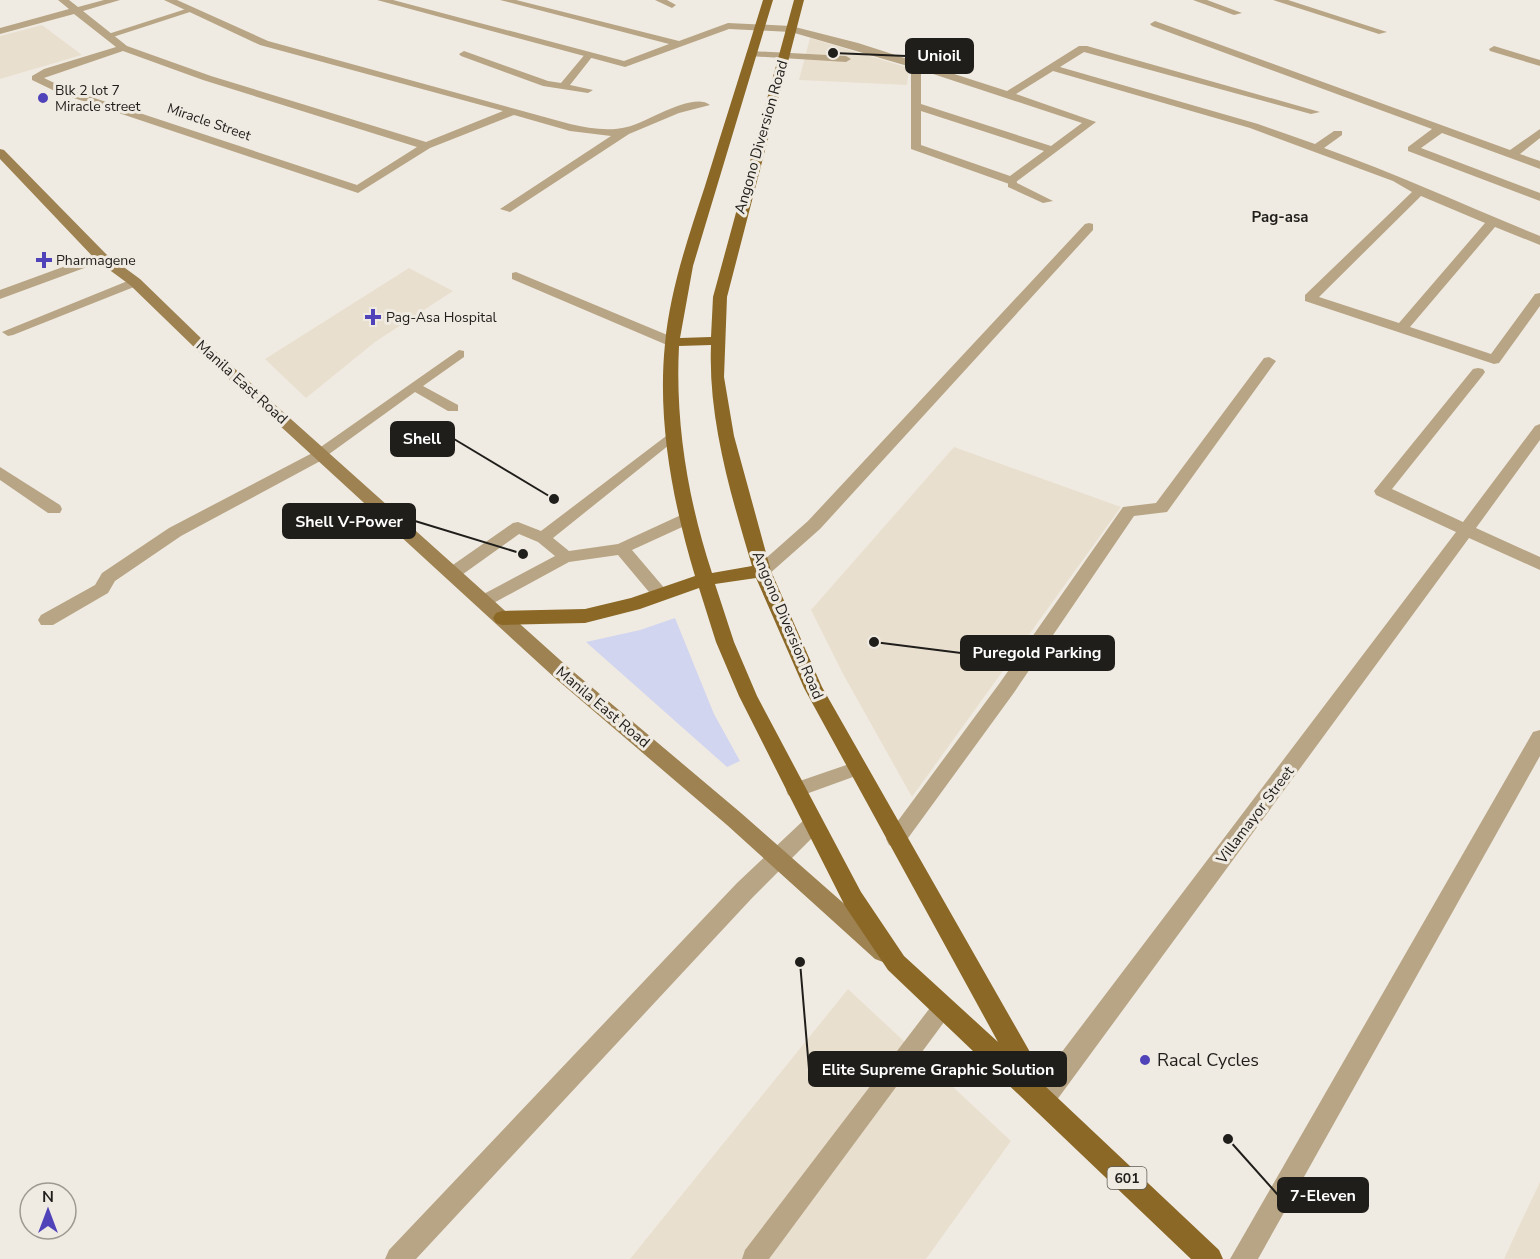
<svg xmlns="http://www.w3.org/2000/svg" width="1540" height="1259" viewBox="0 0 1540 1259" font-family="'Nunito Sans',sans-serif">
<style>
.built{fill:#e9dfcf}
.green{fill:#d2d5ef}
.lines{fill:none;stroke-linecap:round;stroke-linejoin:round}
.service{fill:#b8a585;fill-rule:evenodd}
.minor{fill:#b8a585;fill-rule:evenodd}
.secondary{fill:#9e8251;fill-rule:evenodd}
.primary{fill:#8b6826;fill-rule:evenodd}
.poi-dot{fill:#5043ba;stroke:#f0ebe2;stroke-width:2}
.labels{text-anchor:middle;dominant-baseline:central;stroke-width:6;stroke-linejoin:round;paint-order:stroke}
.far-poi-label{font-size:14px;fill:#201e1b;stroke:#f0ebe2;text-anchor:start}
.far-street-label{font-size:14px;fill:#201e1b;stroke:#f0ebe2}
.shield{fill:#f0ebe2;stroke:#5e5c57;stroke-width:1.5}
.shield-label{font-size:14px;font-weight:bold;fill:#201e1b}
.street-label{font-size:15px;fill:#201e1b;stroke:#f0ebe2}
.far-quarter-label{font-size:15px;font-weight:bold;fill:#201e1b;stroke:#f0ebe2}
.near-poi-label{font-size:18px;fill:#201e1b;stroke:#f0ebe2;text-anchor:start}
.leader{fill:none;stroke:#201e1b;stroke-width:2}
.callout-dot{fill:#201e1b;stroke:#f0ebe2;stroke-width:2}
.callout{fill:#201e1b;stroke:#201e1b;stroke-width:2}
.callout-label{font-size:16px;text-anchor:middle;font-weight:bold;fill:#fff}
</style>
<rect width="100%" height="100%" fill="#f0ebe2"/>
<g class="built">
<polygon points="42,25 82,55 0,79 0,36"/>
<polygon points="810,38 909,68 907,85 799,80"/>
<polygon points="409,268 453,291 375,342 306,398 265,359"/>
<polygon points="954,447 1121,507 912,797 843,674 811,610"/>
<polygon points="848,989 1011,1141 926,1259 630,1259"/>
<polygon points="1540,1182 1540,1259 1504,1259 1519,1226"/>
</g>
<polygon class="green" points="675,618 714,714 740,761 727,767 586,642 640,630"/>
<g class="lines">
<g class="service">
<polygon points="655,0 667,0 676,5 672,8"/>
<polygon points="186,9 193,11 113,37 105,35"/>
<polygon points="464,51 548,81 561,83 586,53 592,53 592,57 570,85 593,90 588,93 543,86 461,56 459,54"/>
<polygon points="751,51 846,56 851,59 846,62 748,56 746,54"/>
<polygon points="1008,179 1016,179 1017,183 1053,201 1043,203 1008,187"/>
<polygon points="516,272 677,339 678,342 672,346 667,345 512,279 512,273"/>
<polygon points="135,278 141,282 139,285 13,335 8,336 2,332"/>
<polygon points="459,350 464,351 464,357 423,386 458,405 458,411 448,411 415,392 325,457 315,457 313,454 315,451"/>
<polygon points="674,430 681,434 679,437 553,538 569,551 618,544 681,515 691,515 694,519 691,523 632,550 666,590 668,594 666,598 654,598 618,555 569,562 490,605 478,605 476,601 478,597 555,556 538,542 519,534 459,577 447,577 445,573 447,569 513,523 518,522 541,531"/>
<polygon points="858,761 864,763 867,768 864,773 795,798 788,795 786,790 788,785"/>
<polygon points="943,997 950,1000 954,1007 950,1014 769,1259 742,1259 745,1250 936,1000"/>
</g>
<g class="minor">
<path d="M58,0H69L78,7L104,0H120L83,11L127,46L211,76L426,142L503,111L260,45L164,0H177L268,41L570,124C589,128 608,132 627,127C646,123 693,91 710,105L679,113L629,134L510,212L500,209L611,136L570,131L514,115L430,148L358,193L59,93L32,80V76L44,69L116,47L74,14L0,34V28L69,9ZM123,51L203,80L417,147L357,185L67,89L44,78Z"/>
<path d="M377,0H393L624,61L669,44L500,0H516L679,41L728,23L791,26L858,43L1007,91L1079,46H1087L1320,112L1311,114L1084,52L1060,67L1258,124L1315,144L1334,131H1342V135L1324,148C1398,174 1468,207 1540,236V245L1495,227L1410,327L1491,354L1535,294L1540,293V306L1499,363L1494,364L1305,301V295L1412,192L1393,181L1250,128L1053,71L1016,94L1096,122L1012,185L911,149V67L791,32L729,29L625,67ZM921,70L1082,123L1051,146L921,104ZM921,111L1044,151L1010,176L921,145ZM1421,196L1485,223L1399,323L1319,297Z"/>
<polygon points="1193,0 1207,0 1242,13 1234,15"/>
<polygon points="1273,0 1288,0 1387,32 1379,34"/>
<polygon points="1155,21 1510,150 1540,129 1540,138 1520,154 1540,161 1540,169 1442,133 1421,148 1540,193 1540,201 1408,151 1408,147 1432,129 1152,26 1150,24"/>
<polygon points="1494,46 1540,60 1540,66 1490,51 1489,49"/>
<polygon points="1089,223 1093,224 1093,230 820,529 768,575 756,575 753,571 756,567 808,521 1085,224"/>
<polygon points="101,253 106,254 106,260 0,299 0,290"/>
<polygon points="1269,357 1276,361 1167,512 1134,516 1013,694 903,845 896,848 889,845 886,839 889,833 999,684 1123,507 1156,503 1264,358"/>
<polygon points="1478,368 1483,369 1485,372 1483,375 1392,489 1463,522 1535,426 1540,424 1540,440 1476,528 1540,557 1540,570 1469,538 1051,1108 1042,1111 1033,1108 1030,1099 1033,1090 1456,532 1376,495 1374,491 1473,369"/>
<polygon points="320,449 328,454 326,458 181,536 115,581 108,593 53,625 41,625 38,620 41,615 95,585 102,573 169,528"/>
<polygon points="0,467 60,505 62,509 60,513 48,513 0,480"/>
<polygon points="1540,730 1540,756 1258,1259 1230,1259 1533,732"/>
<polygon points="813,815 820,818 823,824 820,830 753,897 416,1259 385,1259 389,1250 737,883 806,818"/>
</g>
<polygon class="secondary" points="0,149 4,150 106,254 140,279 205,342 569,668 741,813 891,945 894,952 891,959 883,962 875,959 727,825 555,678 195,348 130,285 96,260 0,159"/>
<path class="primary" d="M763,0H773L693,266L680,338L711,337L713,297L794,0H804L727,297L724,377L734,436L771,571L822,687L1043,1075L1045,1086L1219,1250L1223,1259H1191L888,970L845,906L739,696L716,642L699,588L640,609L585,623L502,625L496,623L493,618L496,613L502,611L585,609L631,598L695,576C673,503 657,421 665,344C670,290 688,238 705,186C724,124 744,62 763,0ZM711,345C708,420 731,495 752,566L712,573C688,500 675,423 679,346ZM756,578L804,688L998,1042L904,956L861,892L757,696L734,642L715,584Z"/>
</g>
<g class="poi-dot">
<circle cx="43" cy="98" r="6"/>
<path d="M41 251h6v6h6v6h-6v6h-6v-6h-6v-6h6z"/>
<path d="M370 308h6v6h6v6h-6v6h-6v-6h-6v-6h6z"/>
<circle cx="1145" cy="1060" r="6"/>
</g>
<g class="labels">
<g class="far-poi-label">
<text x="55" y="90">Blk 2 lot 7<tspan x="55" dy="16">Miracle street</tspan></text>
<text x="56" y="260">Pharmagene</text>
<text x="386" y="317">Pag-Asa Hospital</text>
</g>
<g class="far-street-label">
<text transform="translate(209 122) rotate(19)">Miracle Street</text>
</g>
<rect class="shield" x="1107.5" y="1167" width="39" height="22" rx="4.5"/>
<g class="shield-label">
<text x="1127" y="1178">601</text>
</g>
<g class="street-label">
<text transform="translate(761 137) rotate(-74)">Angono Diversion Road</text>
<text transform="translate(242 382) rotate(42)">Manila East Road</text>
<text transform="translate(788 625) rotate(67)">Angono Diversion Road</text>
<text transform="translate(603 707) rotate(40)">Manila East Road</text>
<text transform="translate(1255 815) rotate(-53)">Villamayor Street</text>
</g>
<g class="far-quarter-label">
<text x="1280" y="217">Pag-asa</text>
</g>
<g class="near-poi-label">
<text x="1157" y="1060">Racal Cycles</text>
</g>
</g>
<path class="leader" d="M833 53L906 56M554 499L454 439M523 554L415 521M874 642L961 653M800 962L809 1069M1228 1139L1278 1195"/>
<g class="callout-dot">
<circle cx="833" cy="53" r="6"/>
<circle cx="554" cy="499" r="6"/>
<circle cx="523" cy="554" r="6"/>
<circle cx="874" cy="642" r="6"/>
<circle cx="800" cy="962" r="6"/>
<circle cx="1228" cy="1139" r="6"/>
</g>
<g class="callout">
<rect x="906" y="39" width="67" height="34" rx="6"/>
<rect x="391" y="422" width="63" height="34" rx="6"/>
<rect x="283" y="504" width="132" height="34" rx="6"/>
<rect x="961" y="636" width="153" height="34" rx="6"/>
<rect x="809" y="1052" width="257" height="34" rx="6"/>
<rect x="1278" y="1178" width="90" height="34" rx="6"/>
</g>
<g class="callout-label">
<text x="939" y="61">Unioil</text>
<text x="422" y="444">Shell</text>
<text x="349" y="527">Shell V-Power</text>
<text x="1037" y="658">Puregold Parking</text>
<text x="938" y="1075">Elite Supreme Graphic Solution</text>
<text x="1323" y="1201">7-Eleven</text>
</g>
<g transform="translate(48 1211)"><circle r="28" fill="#f0ebe2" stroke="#9d9992" stroke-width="1.5"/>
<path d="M0-4.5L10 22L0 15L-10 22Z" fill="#5043ba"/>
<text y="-9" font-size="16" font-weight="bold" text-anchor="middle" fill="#201e1b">N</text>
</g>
</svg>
